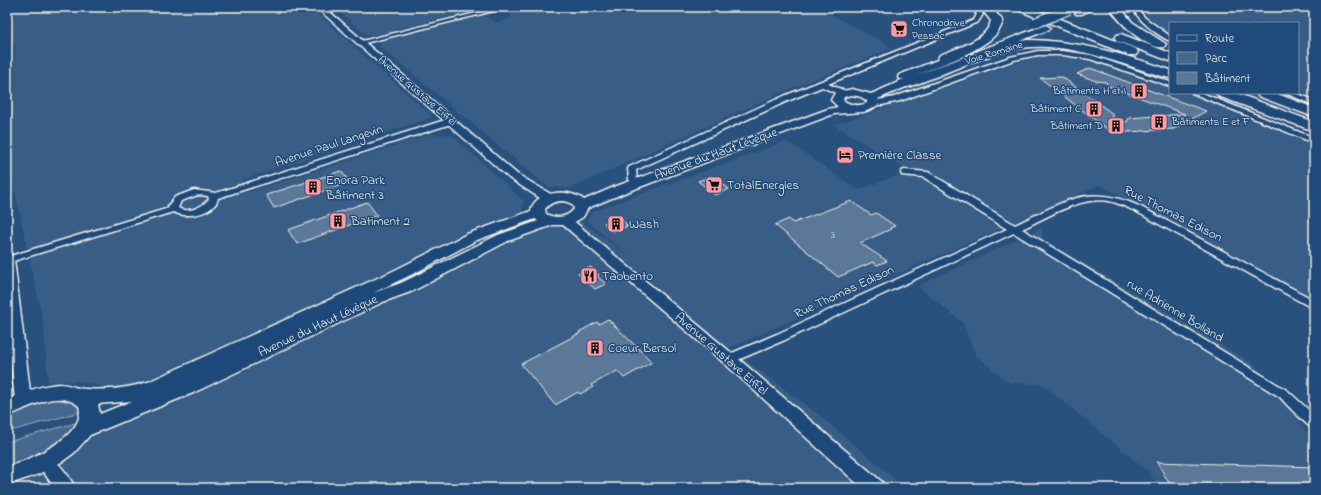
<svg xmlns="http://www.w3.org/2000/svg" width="1321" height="495" viewBox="0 0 1321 495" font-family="'Indie Flower',sans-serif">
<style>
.built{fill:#375d86}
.green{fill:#45688e;stroke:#9cacbb}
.building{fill:#5b7899;stroke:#f4f1e8}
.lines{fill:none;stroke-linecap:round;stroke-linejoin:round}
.minor-casing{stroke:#f4f1e8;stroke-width:3}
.tertiary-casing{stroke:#f4f1e8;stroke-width:3}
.secondary-casing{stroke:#f4f1e8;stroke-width:3}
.motorway-casing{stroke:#f4f1e8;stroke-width:3}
.minor{fill:#1f4a7a;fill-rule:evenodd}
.tertiary{fill:#1f4a7a;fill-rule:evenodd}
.secondary{fill:#1f4a7a;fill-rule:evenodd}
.motorway{fill:#1f4a7a;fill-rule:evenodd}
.secondary-bridge-casing{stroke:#f4f1e8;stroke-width:12;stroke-linecap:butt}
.secondary-bridge{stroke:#1f4a7a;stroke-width:10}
.labels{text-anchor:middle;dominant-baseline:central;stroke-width:3;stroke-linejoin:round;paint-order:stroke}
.far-poi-label{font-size:11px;fill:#f4f1e8;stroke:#1f4a7a;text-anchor:end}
.far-street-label{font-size:11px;fill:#f4f1e8;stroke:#1f4a7a}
.number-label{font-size:11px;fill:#ced3d4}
.street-label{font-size:13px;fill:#f4f1e8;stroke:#1f4a7a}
.poi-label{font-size:13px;fill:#f4f1e8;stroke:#1f4a7a;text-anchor:start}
</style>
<rect width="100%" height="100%" fill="#28517e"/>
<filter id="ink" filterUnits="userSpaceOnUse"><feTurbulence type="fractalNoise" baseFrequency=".025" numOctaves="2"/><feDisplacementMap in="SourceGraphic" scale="8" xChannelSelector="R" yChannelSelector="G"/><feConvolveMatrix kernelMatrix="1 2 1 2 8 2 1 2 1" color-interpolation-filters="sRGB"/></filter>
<g filter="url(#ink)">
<g class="built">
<polygon points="15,7 310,7 433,117 242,180 249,192 431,134 452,135 524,201 522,211 184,365 116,393 95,385 78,381 48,382 44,327 7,154 7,84 13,82 15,45 9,45"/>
<polygon points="334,7 487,7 374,36 366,35"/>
<polygon points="528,7 818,7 893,48 783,92 569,189 548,187 379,46 382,40 483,15 496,23 511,18 511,12"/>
<polygon points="1145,7 1314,7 1314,98 1298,91 1298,23 1170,23 1170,35 1144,16"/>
<polygon points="1043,56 1072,58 1102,63 1170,86 1170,93 1191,93 1210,99 1314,144 1314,298 1100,185 729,348 819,415 906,488 7,488 7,481 106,417 358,308 545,224 567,226 580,220 629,256 587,221 591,212 787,141 858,190 909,171 834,125 1027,59"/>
<polygon points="1042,228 1043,239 1254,364 1314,441 1314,488 1158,488 1150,473 1042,384 1009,383 975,354 963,323 917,286"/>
</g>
<g class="green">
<path d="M53,399C63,399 80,399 80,412L7,432V415L32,404Z"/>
<polygon points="79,422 58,447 7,470 7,442"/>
</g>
<g class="building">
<polygon points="1090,68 1173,99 1206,111 1174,129 1112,133 1040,78 1062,77 1113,114 1111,117 1127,122 1129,118 1185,114 1108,86 1106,82 1096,81 1077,74"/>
<polygon points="341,171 350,182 274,208 266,195"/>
<polygon points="712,176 729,189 715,195 698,181"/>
<polygon points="851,201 871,215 876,213 895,226 890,228 891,229 860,243 887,261 877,265 873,262 838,277 775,225 789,219 793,223"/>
<polygon points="367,202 377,215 297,244 288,230"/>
<polygon points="619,217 628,226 612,232 604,223"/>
<polygon points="591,267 599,275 597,276 606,284 595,289 578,274"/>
<polygon points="608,319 652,362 624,378 617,371 591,385 593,387 580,394 578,392 555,405 521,364 580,333 579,332 597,322 599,324"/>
<polygon points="1157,462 1314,467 1314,488 1172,488"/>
</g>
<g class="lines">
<defs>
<g id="minor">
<polygon points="500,7 510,7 361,44 358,42"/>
<polygon points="968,7 975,7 983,14 978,22 828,84 846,91 846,95 840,95 822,87 790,100 636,170 637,180 636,182 633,183 629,180 628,169 629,167 784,96 974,20 977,14"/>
<path d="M1134,7H1140V12L1145,18L1170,36V41C1160,37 1134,18 1134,7Z"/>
<polygon points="1308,7 1314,7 1314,11"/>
<path d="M1038,51H1063L1091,55L1170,82V86L1090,59L1063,55H1038L1014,60L900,101L882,105L870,104L869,102C872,100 888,99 894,97L1010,57Z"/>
<polygon points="1192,93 1202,93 1314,138 1314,143"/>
<polygon points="1285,93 1295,93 1314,100 1314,105"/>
<path d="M448,119H451L455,121L454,123L218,198C215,214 186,219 173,212L7,263V257L169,208L168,206L175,197L194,190L216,193ZM198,195L208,196L209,199C202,207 189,214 178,208L181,201Z"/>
<path d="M905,170L928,172L1015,225C1065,202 1087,182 1141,207L1314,300V309L1135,211C1126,207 1118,203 1109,201C1080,196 1048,217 1022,229L1288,391L1314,415V429C1308,427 1286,404 1280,397L1014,233L785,340L733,362L729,363L725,362L723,359L725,356L777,334L1007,229L923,177L902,175L901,173L902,171Z"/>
</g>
<g id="tertiary">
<polygon points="316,7 324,7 517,174 554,196 556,199 554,202 546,202 509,178"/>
<polygon points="566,217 570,218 734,355 882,482 884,488 862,488 724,363 562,224 560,221 562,218"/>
<polygon points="7,255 12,256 14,259 31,400 29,405 23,406 17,405 15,400 7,324"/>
<path d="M45,454C57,459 70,477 75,488H55L36,462L39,457Z"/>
</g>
<g id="secondary">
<polygon points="1083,7 1095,7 1082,14 1076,14 1075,12"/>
<polygon points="1045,25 1048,26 1050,28 1048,30 984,55 978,55 976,53 978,51"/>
<path d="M963,50L966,51L968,53L966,55L914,76L920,77L921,79L920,81L878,99V105L872,109L863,112L834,114L624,193L588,208L583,217L573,223L562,225H553L508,241L413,291L383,302L193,393L90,435L74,453L63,461L39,474L7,485V467C29,460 87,436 79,406C57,388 30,408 7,416V399H9C24,392 42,385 59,384C69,384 77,389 86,389C107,391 128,388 148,382L393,271L467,234L531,211C534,190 571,188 584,200L614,187L828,109L838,107L831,100L835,93L852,89L871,94L906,79H899L898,77L899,75ZM852,95L861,97L867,101V103C858,107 850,105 843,100L844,97ZM563,201C569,202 573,203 574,209C567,218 556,219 546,214L545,209C550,203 555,201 563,201ZM535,219L538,221L498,235L401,283L373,293L415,273L477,240ZM132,401L100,414L98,404Z"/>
</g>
<g id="motorway">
<path d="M980,7H991L1003,21C1001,27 998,33 993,37C984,46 952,64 940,61L938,58L940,55C957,48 986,41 991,21Z"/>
<polygon points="1015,7 1030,7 1136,49 1138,52 1136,55 1128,55 1016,9"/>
<path d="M1110,7H1120L1132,22L1166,44L1164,47C1148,51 1117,21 1110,7Z"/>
<polygon points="1121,34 1170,53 1170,61 1117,41 1115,38 1117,35"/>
<path d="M1027,40C1076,40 1123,54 1170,70V78C1119,65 1065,37 1010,50C975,58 942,76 908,87H898L896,84L898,81C941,68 982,46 1027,40Z"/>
<polygon points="1216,93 1236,93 1314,122 1314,131 1218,96"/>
<polygon points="1256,93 1275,93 1314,108 1314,117 1258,96"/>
</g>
</defs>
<use href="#minor" class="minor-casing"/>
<use href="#tertiary" class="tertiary-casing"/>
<use href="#secondary" class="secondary-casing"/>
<use href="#motorway" class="motorway-casing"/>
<use href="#minor" class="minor"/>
<use href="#tertiary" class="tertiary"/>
<use href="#secondary" class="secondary"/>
<use href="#motorway" class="motorway"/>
<defs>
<polyline id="secondary-bridge" points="1035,23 1069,9"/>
</defs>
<use href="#secondary-bridge" class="secondary-bridge-casing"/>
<use href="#secondary-bridge" class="secondary-bridge"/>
</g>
</g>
<defs>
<symbol id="supermarket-square" viewBox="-11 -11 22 22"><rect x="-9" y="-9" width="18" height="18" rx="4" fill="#ff9aa2" stroke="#1f4a7a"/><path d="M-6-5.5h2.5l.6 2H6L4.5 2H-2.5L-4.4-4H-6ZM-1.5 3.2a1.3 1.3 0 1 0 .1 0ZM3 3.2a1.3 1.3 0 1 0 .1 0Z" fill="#111"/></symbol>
<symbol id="building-square" viewBox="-11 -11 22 22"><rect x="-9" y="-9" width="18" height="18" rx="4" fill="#ff9aa2" stroke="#1f4a7a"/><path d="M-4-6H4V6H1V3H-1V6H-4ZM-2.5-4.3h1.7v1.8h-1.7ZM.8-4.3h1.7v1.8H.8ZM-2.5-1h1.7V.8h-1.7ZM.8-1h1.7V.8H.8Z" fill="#111"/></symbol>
<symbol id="hotel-square" viewBox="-11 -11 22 22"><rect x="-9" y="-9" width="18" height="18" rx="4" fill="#ff9aa2" stroke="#1f4a7a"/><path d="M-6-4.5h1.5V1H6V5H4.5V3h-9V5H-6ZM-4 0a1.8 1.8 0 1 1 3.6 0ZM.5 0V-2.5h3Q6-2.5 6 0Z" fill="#111"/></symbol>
<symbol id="restaurant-square" viewBox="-11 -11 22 22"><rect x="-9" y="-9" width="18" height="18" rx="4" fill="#ff9aa2" stroke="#1f4a7a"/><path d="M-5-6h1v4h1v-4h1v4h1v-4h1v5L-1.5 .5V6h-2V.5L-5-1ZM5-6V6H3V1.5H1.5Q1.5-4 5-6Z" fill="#111"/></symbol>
</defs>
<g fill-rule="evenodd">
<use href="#supermarket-square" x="889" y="19" width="20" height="20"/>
<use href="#building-square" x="1129" y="81" width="20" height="20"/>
<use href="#building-square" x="1084" y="99" width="20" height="20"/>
<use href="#building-square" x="1149" y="112" width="20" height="20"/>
<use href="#building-square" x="1106" y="116" width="20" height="20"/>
<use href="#hotel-square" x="835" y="145" width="20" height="20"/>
<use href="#supermarket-square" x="704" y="175" width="20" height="20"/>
<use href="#building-square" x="303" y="177" width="20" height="20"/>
<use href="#building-square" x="328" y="211" width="20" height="20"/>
<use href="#building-square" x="606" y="214" width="20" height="20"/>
<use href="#restaurant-square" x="579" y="266" width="20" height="20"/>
<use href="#building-square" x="585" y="338" width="20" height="20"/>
</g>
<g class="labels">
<g class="far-poi-label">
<text x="912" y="23" text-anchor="start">Chronodrive<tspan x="912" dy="13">Pessac</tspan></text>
<text x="1126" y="91">Bâtiments H et I</text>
<text x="1081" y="109">Bâtiment C</text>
<text x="1172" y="122" text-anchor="start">Bâtiments E et F</text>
<text x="1103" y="126">Bâtiment D</text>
</g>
<g class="far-street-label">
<text transform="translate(994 53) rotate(-17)">Voie Romaine</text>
<text transform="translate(417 91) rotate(41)">Avenue Gustave Eiffel</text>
</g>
<g class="number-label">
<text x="833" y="235">3</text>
</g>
<g class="street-label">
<text transform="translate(329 146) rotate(-18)">Avenue Paul Langevin</text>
<text transform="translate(716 154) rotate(-20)">Avenue du Haut Lévèque</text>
<text transform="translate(1173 214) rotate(27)">Rue Thomas Edison</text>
<text transform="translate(844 292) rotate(-25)">Rue Thomas Edison</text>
<text transform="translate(1175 311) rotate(31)">rue Adrienne Bolland</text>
<text transform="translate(318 326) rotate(-25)">Avenue du Haut Lévèque</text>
<text transform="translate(721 354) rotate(41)">Avenue Gustave Eiffel</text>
</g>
<g class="poi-label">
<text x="858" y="155">Première Classe</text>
<text x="326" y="180">Enora Park<tspan x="326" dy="15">Bâtiment 3</tspan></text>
<text x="727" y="185">TotalEnergies</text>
<text x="351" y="221">Batiment 2</text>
<text x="629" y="224">Wash</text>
<text x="602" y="276">Taobento</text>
<text x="608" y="348">Coeur Bersol</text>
</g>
</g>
<rect width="1321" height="495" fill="none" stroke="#1f4a7a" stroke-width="24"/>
<rect x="12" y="12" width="1297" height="471" fill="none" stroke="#f4f1e8" stroke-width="1.5" filter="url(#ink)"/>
<rect x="1169" y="22" width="130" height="72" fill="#1f4a7a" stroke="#748da6"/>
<rect x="1177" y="35" width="20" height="6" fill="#1f4a7a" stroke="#748da6"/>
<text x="1205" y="42" font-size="12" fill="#f4f1e8">Route</text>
<rect x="1177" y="52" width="20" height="12" fill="#45688e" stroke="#748da6"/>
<text x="1205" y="62" font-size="12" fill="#f4f1e8">Parc</text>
<rect x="1177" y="72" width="20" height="12" fill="#5b7899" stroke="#748da6"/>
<text x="1205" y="82" font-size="12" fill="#f4f1e8">Bâtiment</text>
</svg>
